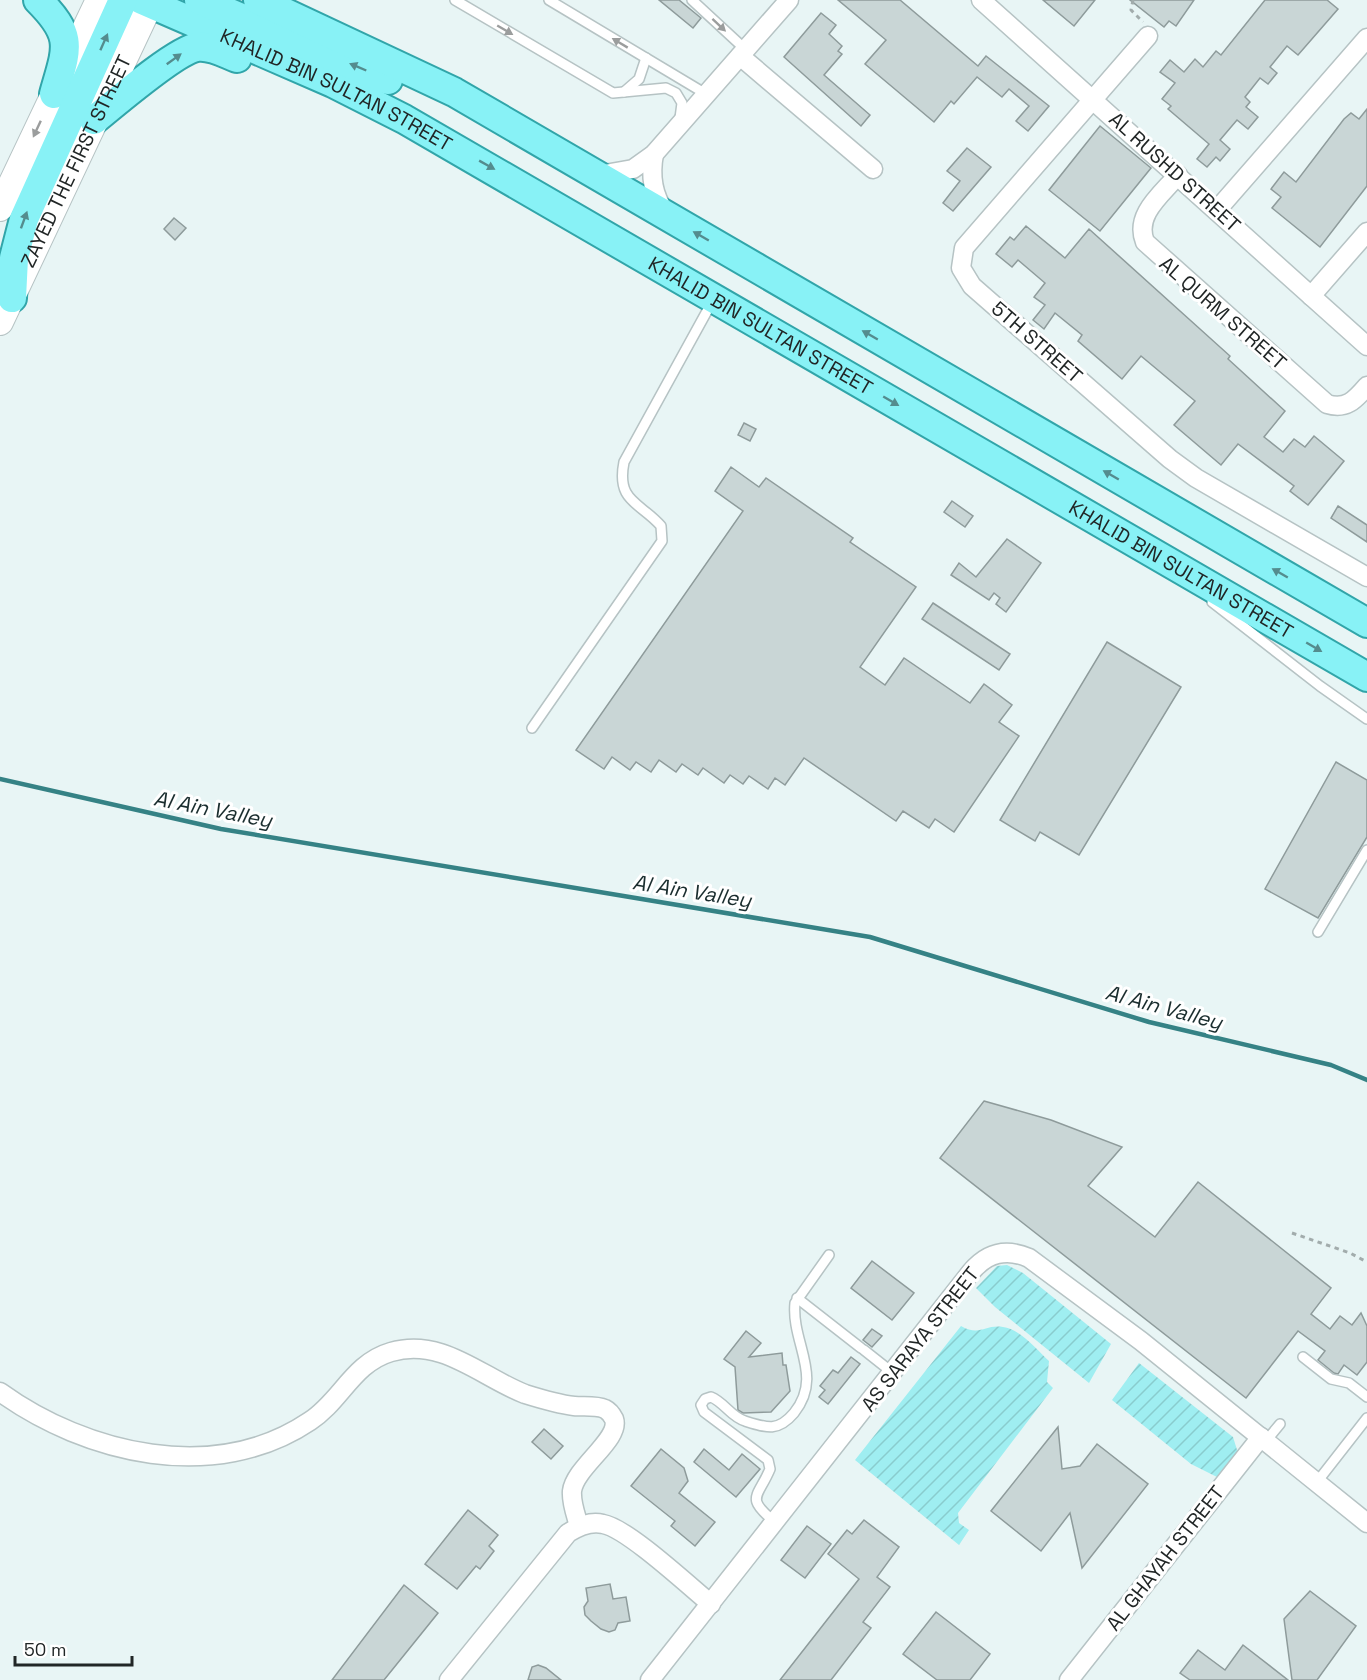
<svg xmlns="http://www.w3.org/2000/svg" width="1367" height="1680" viewBox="0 0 1367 1680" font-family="'Space Grotesk',sans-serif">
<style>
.garden{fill:url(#garden-furrows)}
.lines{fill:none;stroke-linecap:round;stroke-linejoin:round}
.stream{stroke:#358285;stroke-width:4.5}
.building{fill:#c9d6d6;stroke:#8e9b9b;stroke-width:1.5}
.lane-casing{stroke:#b6c3c4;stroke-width:12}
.street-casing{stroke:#b6c3c4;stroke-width:21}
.secondary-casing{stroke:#b6c3c4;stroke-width:28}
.primary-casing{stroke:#31a5a9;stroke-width:32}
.path{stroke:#a2acac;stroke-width:3;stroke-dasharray:4.5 4.5;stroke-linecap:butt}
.lane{stroke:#fff;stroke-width:9}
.street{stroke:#fff;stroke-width:18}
.secondary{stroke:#fff;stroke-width:26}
.primary{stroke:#88f2f6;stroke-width:28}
.oneway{fill:#9b9d9d}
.oneway2{fill:#548c8e}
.labels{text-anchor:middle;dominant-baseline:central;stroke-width:6;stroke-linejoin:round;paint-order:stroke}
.street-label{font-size:20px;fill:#212626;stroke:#fff}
.water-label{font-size:21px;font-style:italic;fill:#1a2d2e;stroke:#fff}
</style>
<defs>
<pattern id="garden-furrows" width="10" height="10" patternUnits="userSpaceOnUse" patternTransform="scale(1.5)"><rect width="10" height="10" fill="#9feef1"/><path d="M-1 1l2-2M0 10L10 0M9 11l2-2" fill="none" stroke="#89ccce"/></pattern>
</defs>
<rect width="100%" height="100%" fill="#e8f5f5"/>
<g class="garden">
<polygon points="1007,1265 1023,1273 1111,1344 1089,1383 995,1307 976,1288 997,1266"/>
<path d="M961,1326C980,1337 985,1324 1003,1327C1020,1329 1037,1350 1049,1361L1047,1382L1053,1388L958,1513L959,1523L969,1530L959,1545L855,1460Z"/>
<polygon points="1139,1363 1233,1437 1238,1453 1219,1478 1191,1464 1112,1400"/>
</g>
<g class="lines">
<polyline class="stream" points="0,779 221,829 870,937 1149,1022 1331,1065 1367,1080"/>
</g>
<g class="building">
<polygon points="659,0 679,0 701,18 693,28"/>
<polygon points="838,0 900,0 978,66 986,56 1049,106 1028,131 1016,121 1029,106 1009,89 1002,97 977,77 954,104 951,101 934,122 865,64 886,40"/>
<polygon points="1043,0 1095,0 1074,26"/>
<polygon points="1130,0 1194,0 1176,26 1169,21 1164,27"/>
<polygon points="1265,0 1327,0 1338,9 1298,55 1287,46 1270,67 1277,73 1268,84 1260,78 1245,97 1250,102 1246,107 1258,117 1248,129 1237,120 1220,140 1230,149 1220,161 1216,157 1207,167 1197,159 1209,144 1168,109 1171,106 1162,99 1175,83 1160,72 1170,60 1184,72 1195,59 1203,67 1216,51 1221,55"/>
<polygon points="821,13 836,25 829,34 842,46 838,51 842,54 824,75 870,115 861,126 784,57"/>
<polygon points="1367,109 1367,186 1320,247 1272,208 1281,197 1271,189 1284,172 1296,182 1344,119 1351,113 1359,119"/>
<polygon points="1100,126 1151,168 1100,231 1049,190"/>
<polygon points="967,148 991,167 953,211 943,203 960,181 947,171"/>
<polygon points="174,218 186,228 175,240 164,229"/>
<polygon points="1026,226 1065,258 1089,229 1230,356 1228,359 1285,411 1264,437 1283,452 1294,439 1305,447 1314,436 1344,461 1308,505 1290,491 1294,486 1238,444 1221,465 1174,425 1195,401 1141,356 1122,379 1078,341 1082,335 1055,313 1044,329 1033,320 1045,305 1034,297 1045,283 1018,260 1012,267 996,254 1010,237 1014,240"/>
<polygon points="744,423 756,429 750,441 738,435"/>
<polygon points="731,467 759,487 766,478 853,538 850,542 916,587 860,667 885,685 904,658 970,703 984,684 1012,705 999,722 1019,736 954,832 935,819 929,828 903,811 896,821 804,758 785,785 775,778 768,789 749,776 743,784 730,775 724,783 703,768 698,775 682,764 676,772 659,760 651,772 636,762 630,770 612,757 604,769 576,750 743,511 715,491"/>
<polygon points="952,501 973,516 965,527 944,512"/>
<polygon points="1338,506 1367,525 1367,542 1331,518"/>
<polygon points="1007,539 1041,563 1006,612 996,604 1000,598 994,593 989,600 951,575 959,563 976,577"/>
<polygon points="933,603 1010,654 999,670 922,619"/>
<polygon points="1107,642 1181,687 1079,855 1040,832 1035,841 1000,820"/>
<polygon points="1336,762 1367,780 1367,837 1318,918 1265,889"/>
<polygon points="984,1101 1051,1120 1122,1147 1088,1186 1155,1237 1198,1182 1331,1288 1311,1314 1330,1329 1340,1316 1352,1325 1361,1313 1367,1326 1367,1362 1357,1375 1344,1365 1338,1374 1334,1373 1318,1360 1325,1351 1298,1331 1246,1398 940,1158"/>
<polygon points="872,1261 914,1293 892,1320 851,1288"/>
<polygon points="872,1329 882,1336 872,1347 863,1340"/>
<polygon points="746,1331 761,1343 749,1357 782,1353 783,1365 786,1365 790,1391 771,1412 743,1413 738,1410 735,1367 724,1359"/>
<polygon points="851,1357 860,1364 828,1404 819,1397 825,1390 820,1386 833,1370 838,1373"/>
<polygon points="1058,1427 1062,1469 1080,1466 1097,1444 1148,1484 1082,1568 1070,1513 1041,1551 991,1511"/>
<polygon points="544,1429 563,1446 551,1459 532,1442"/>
<polygon points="661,1449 684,1468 688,1481 679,1493 715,1522 695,1546 671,1526 675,1521 631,1486"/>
<polygon points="704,1449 729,1470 742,1454 760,1469 736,1497 694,1462"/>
<polygon points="468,1510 498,1535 489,1546 494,1551 480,1569 476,1566 457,1589 425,1564"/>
<polygon points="864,1520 899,1547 877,1577 890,1587 863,1622 871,1628 831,1680 780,1680 859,1579 828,1554 847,1530 852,1534"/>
<polygon points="807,1526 831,1544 805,1578 781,1560"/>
<polygon points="610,1584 613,1599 626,1597 630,1621 618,1623 615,1630 609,1632 601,1629 591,1621 585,1615 584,1607 588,1601 586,1588"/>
<polygon points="404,1585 438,1613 384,1680 332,1680"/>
<polygon points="1310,1591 1356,1626 1317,1680 1292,1680 1284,1619"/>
<polygon points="936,1612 990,1654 970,1680 937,1680 903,1654"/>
<polygon points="1243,1645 1288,1680 1190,1680 1180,1673 1198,1650 1225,1670"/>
<polygon points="538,1665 546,1668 561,1680 528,1680 532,1667"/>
</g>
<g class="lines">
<defs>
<g id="lane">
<polyline points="455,0 613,93 666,88 676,93 682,103 680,118"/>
<polyline points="549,0 706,94"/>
<polyline points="692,0 746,50"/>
<polyline points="624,92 639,79 646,58"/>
<polyline points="1212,602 1320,686 1367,719"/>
<path d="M532,728L662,541L661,526C640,502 616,502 624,462L712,302"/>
<polyline points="1318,932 1367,850"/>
<polyline points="797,1298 861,1348"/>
<polyline points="864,1350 893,1373"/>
<polyline points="1303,1357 1331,1379 1349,1383 1367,1397"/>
<polyline points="1266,1441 1280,1424"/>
<polyline points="1317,1482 1367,1418"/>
<path d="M776,1523C744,1497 758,1498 770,1469L768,1460L704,1412L701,1405L705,1399L711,1397C724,1402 731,1417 745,1421C767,1428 778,1432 794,1413C824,1376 791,1343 795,1303L829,1255"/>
</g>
<g id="street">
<polyline points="981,0 1367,346"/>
<polyline points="1148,36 964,248 961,268 972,286 1170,459 1196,478 1367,577"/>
<polyline points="740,56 873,169"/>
<path d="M654,154C650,175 652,194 665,212"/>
<polyline points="599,175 633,169 654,154 789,0"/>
<path d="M1178,175C1161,195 1134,215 1145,242L1327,404C1346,410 1355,400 1367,386"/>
<polyline points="1217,210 1367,38"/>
<polyline points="1311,296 1367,232"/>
<path d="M0,1392C86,1454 215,1485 310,1421C341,1401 353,1363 391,1352C442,1337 481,1377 525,1394C541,1399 557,1404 574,1406C583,1407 596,1405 605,1409C609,1411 612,1415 614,1419C621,1439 575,1467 572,1491C571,1503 576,1515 579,1526"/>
<path d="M449,1680L568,1533C579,1526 590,1521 603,1524C627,1528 689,1586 711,1604"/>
<path d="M650,1680L971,1272C987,1253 1006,1248 1029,1258L1141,1341L1367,1523"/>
<polyline points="1069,1680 1261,1437"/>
</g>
<g id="secondary">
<polyline points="0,208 99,0"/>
<path id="s1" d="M0,322L150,4"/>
</g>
<g id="primary">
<path d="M38,0C75,37 67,48 54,94"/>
<path id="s2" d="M142,0L333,83L404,119L1367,677"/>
<polyline points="199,0 388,80"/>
<polyline points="258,0 454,92 1367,623"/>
<path d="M94,120C114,104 175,51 197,47C211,45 224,53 237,58"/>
<polyline points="12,298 14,258 24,219 123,0"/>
</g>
</defs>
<use href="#lane" class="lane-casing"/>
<use href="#street" class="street-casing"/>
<use href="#secondary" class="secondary-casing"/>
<use href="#primary" class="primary-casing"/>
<g class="path">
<polyline points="1133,0 1131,10 1143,22"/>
<polyline points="1292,1233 1350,1253 1367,1262"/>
</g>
<use href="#lane" class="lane"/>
<use href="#street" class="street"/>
<use href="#secondary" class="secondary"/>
<use href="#primary" class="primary"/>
</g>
<defs><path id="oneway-solid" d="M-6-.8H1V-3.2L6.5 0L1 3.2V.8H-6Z" transform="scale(1.5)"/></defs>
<g class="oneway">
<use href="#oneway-solid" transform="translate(719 25) rotate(43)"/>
<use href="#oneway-solid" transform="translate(505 30) rotate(30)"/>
<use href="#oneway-solid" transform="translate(620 43) rotate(-149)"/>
<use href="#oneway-solid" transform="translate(37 129) rotate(115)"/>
</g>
<g class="oneway2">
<use href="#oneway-solid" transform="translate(104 42) rotate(-66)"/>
<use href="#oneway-solid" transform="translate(174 59) rotate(-36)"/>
<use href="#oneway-solid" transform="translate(358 67) rotate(-157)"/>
<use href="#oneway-solid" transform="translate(487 165) rotate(29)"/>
<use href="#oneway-solid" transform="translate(24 220) rotate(-70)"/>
<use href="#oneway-solid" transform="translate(701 236) rotate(-150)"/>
<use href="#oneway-solid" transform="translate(870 335) rotate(-150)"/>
<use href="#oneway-solid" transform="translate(891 401) rotate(30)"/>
<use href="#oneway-solid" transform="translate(1111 475) rotate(-150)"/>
<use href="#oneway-solid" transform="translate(1280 573) rotate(-150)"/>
<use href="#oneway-solid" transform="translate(1314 647) rotate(30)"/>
</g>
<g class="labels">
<g class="street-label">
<text stroke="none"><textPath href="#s2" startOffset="214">KHALID BIN SULTAN STREET</textPath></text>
<text stroke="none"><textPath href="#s1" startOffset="178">ZAYED THE FIRST STREET</textPath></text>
<text transform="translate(1175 172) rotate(42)">AL RUSHD STREET</text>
<text transform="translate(1223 313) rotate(41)">AL QURM STREET</text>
<text stroke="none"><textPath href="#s2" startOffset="700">KHALID BIN SULTAN STREET</textPath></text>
<text transform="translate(1037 342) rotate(41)">5TH STREET</text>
<text stroke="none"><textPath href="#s2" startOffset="1186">KHALID BIN SULTAN STREET</textPath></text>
<text transform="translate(920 1339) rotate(-52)">AS SARAYA STREET</text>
<text transform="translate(1165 1558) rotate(-52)">AL GHAYAH STREET</text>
</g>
<g class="water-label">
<text transform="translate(213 809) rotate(11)">Al Ain Valley</text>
<text transform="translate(692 891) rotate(9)">Al Ain Valley</text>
<text transform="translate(1164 1007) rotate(15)">Al Ain Valley</text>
</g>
</g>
<path d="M15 1656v9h117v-9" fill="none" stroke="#212626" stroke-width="3"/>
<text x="24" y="1656" font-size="18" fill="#212626" stroke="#ffffff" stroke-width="4.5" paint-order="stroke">50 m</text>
</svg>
